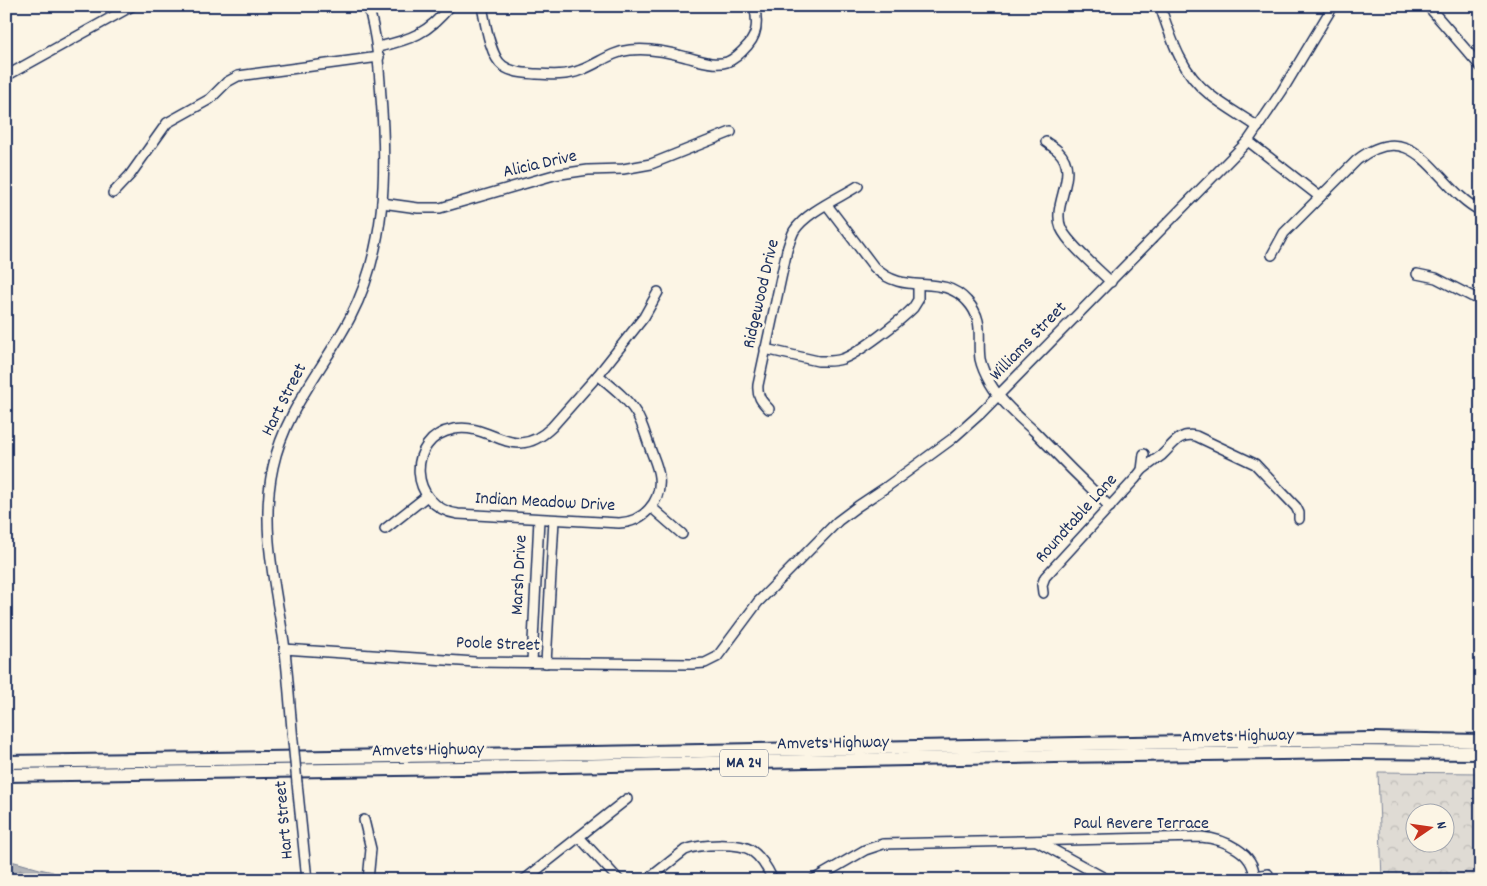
<svg xmlns="http://www.w3.org/2000/svg" width="1487" height="886" viewBox="0 0 1487 886" font-family="Dekko,sans-serif">
<style>
.forest{fill:url(#forest-crowns);stroke:#7d8599;fill-rule:evenodd}
.water{fill:url(#water-ripples);stroke:#767f94}
.lines{fill:none;stroke-linecap:round;stroke-linejoin:round}
.minor-casing{stroke:#1b2f5e;stroke-width:12}
.highway-casing{stroke:#1b2f5e;stroke-width:16}
.minor{stroke:#fcf5e5;stroke-width:9}
.highway{stroke:#fcf5e5;stroke-width:12}
.minor-bridge-casing{stroke:#1b2f5e;stroke-width:12;stroke-linecap:butt}
.minor-bridge{stroke:#fcf5e5;stroke-width:9}
.labels{text-anchor:middle;dominant-baseline:central;stroke-width:5;stroke-linejoin:round;paint-order:stroke}
.shield{fill:#fcf5e5;stroke:#5e6a86;stroke-width:1}
.shield-label{font-size:16px;font-weight:bold;fill:#1b2f5e}
.street-label{font-size:18px;fill:#1b2f5e;stroke:#fcf5e5}
</style>
<defs>
<pattern id="forest-crowns" width="20" height="18" patternUnits="userSpaceOnUse" patternTransform="scale(1.25)"><rect width="20" height="18" fill="#dfdbd4"/><path d="M2 6a3 3 0 1 1 6 0M12 15a3 3 0 1 1 6 0" fill="none" stroke="#bfbcb8"/></pattern>
<pattern id="water-ripples" width="26" height="14" patternUnits="userSpaceOnUse" patternTransform="scale(1.25)"><rect width="26" height="14" fill="#b2b4b8"/><path d="M2 4q2-2 4 0t4 0M15 11q2-2 4 0t4 0" fill="none" stroke="#909399"/></pattern>
</defs>
<rect width="100%" height="100%" fill="#fcf5e5"/>
<filter id="ink" filterUnits="userSpaceOnUse"><feTurbulence type="fractalNoise" baseFrequency=".02" numOctaves="2"/><feDisplacementMap in="SourceGraphic" scale="10" xChannelSelector="R" yChannelSelector="G"/><feConvolveMatrix kernelMatrix="1 2 1 2 8 2 1 2 1" color-interpolation-filters="sRGB"/></filter>
<g filter="url(#ink)">
<path class="forest" d="M1378,772L1481,773V880H1382ZM1414,814H1444V844H1414Z"/>
<path class="water" d="M6,860C22,863 36,869 53,872L59,880H6Z"/>
<g class="lines">
<defs>
<g id="minor">
<path d="M482,6C485,21 490,57 503,66C513,73 525,73 536,74C552,75 566,76 581,70C598,64 611,52 630,50C648,48 669,52 686,57C699,60 714,66 727,62C735,59 742,52 748,45C758,34 758,21 754,6"/>
<path d="M1160,6C1171,38 1181,72 1209,94C1224,106 1242,116 1258,127"/>
<polyline points="1428,6 1481,67"/>
<path d="M378,47C410,40 429,33 450,6"/>
<polyline points="6,76 132,6"/>
<polyline points="1248,141 1320,197"/>
<path d="M1046,142C1050,145 1055,148 1058,151C1081,173 1051,203 1061,228C1068,244 1098,269 1111,282"/>
<polyline points="113,193 130,175 167,123 210,99 227,82 238,76 379,57"/>
<polyline points="382,203 418,208 440,208 554,175 588,170 623,169 651,164 731,132"/>
<path d="M827,205L874,267C905,298 940,271 967,301C985,320 977,337 980,359C982,368 986,376 990,383C1001,402 1018,416 1034,431C1059,457 1084,482 1110,507"/>
<path d="M1272,255L1284,233L1357,160C1417,114 1435,188 1481,211"/>
<polyline points="1417,274 1436,278 1471,296 1481,300"/>
<path d="M765,349L818,361C826,361 834,362 842,359C858,354 900,321 913,308L918,300V285"/>
<path d="M598,375C611,386 627,398 636,413C642,422 645,434 649,445C652,455 658,466 659,477C662,502 643,522 619,523L458,514C409,507 405,438 454,429C492,422 513,465 552,427Z"/>
<polyline points="598,375 644,317 658,292"/>
<path d="M769,409C761,401 757,396 758,385L787,250C789,244 791,237 794,231C806,212 839,198 858,186"/>
<path d="M1142,470C1148,465 1155,460 1162,455C1173,445 1179,432 1196,436L1255,464L1296,507L1299,513V519"/>
<polyline points="651,507 682,534"/>
<polyline points="385,529 427,496"/>
<polyline points="1043,593 1042,585 1045,577 1135,479 1142,470 1144,454"/>
<polyline points="284,649 475,662 692,664 705,663 717,657 758,602 838,521 858,506 885,488 952,439 980,414 1248,141 1282,91 1333,6"/>
<polyline points="532,662 539,519"/>
<polyline points="546,663 554,520"/>
<path d="M293,741C290,708 288,675 284,642C275,585 260,525 273,467C285,410 324,368 350,318C386,249 387,172 381,97C379,66 377,36 368,6"/>
<polyline points="297,783 307,880"/>
<polyline points="364,820 371,849 368,880"/>
<polyline points="579,837 619,880"/>
<polyline points="1037,841 1108,880"/>
<polyline points="1255,876 1268,874"/>
<polyline points="524,880 627,799"/>
<path d="M647,880L685,850C699,844 740,842 752,851C762,858 768,869 773,880"/>
<path d="M813,880L865,850L883,844L1201,837C1223,839 1257,852 1254,880"/>
</g>
<g id="highway">
<polyline points="6,762 537,754 1133,743 1371,739 1481,741"/>
<polyline points="6,775 461,768 1055,756 1348,752 1481,753"/>
</g>
</defs>
<use href="#minor" class="minor-casing"/>
<use href="#highway" class="highway-casing"/>
<use href="#minor" class="minor"/>
<use href="#highway" class="highway"/>
<defs>
<polyline id="minor-bridge" points="293,741 297,783"/>
</defs>
<use href="#minor-bridge" class="minor-bridge-casing"/>
<use href="#minor-bridge" class="minor-bridge"/>
</g>
</g>
<g class="labels">
<rect class="shield" x="720" y="749.5" width="48" height="27" rx="4"/>
<g class="shield-label">
<text x="744" y="763">MA 24</text>
</g>
<g class="street-label">
<text transform="translate(540 165) rotate(-13)">Alicia Drive</text>
<text transform="translate(762 294) rotate(-77)">Ridgewood Drive</text>
<text transform="translate(1029 342) rotate(-46)">Williams Street</text>
<text transform="translate(285 400) rotate(-63)">Hart Street</text>
<text transform="translate(545 503) rotate(3)">Indian Meadow Drive</text>
<text transform="translate(1077 519) rotate(-48)">Roundtable Lane</text>
<text transform="translate(520 575) rotate(-87)">Marsh Drive</text>
<text transform="translate(498 645) rotate(2)">Poole Street</text>
<text transform="translate(1238 737) rotate(-1)">Amvets Highway</text>
<text transform="translate(833 744) rotate(-1)">Amvets Highway</text>
<text transform="translate(428 751) rotate(-1)">Amvets Highway</text>
<text transform="translate(285 820) rotate(-95)">Hart Street</text>
<text x="1141" y="824">Paul Revere Terrace</text>
</g>
</g>
<rect width="1487" height="886" fill="none" stroke="#fcf5e5" stroke-width="25"/>
<rect x="12" y="12" width="1462" height="861" fill="none" stroke="#1b2f5e" stroke-width="2" filter="url(#ink)"/>
<g transform="translate(1430 828) rotate(77)"><circle r="24" fill="#fcf5e5" stroke="#a2a6af"/>
<path d="M0-4L9 19L0 12L-9 19Z" fill="#c8321e"/>
<text y="-8" font-size="14" font-weight="bold" text-anchor="middle" fill="#1b2f5e">N</text>
</g>
</svg>
